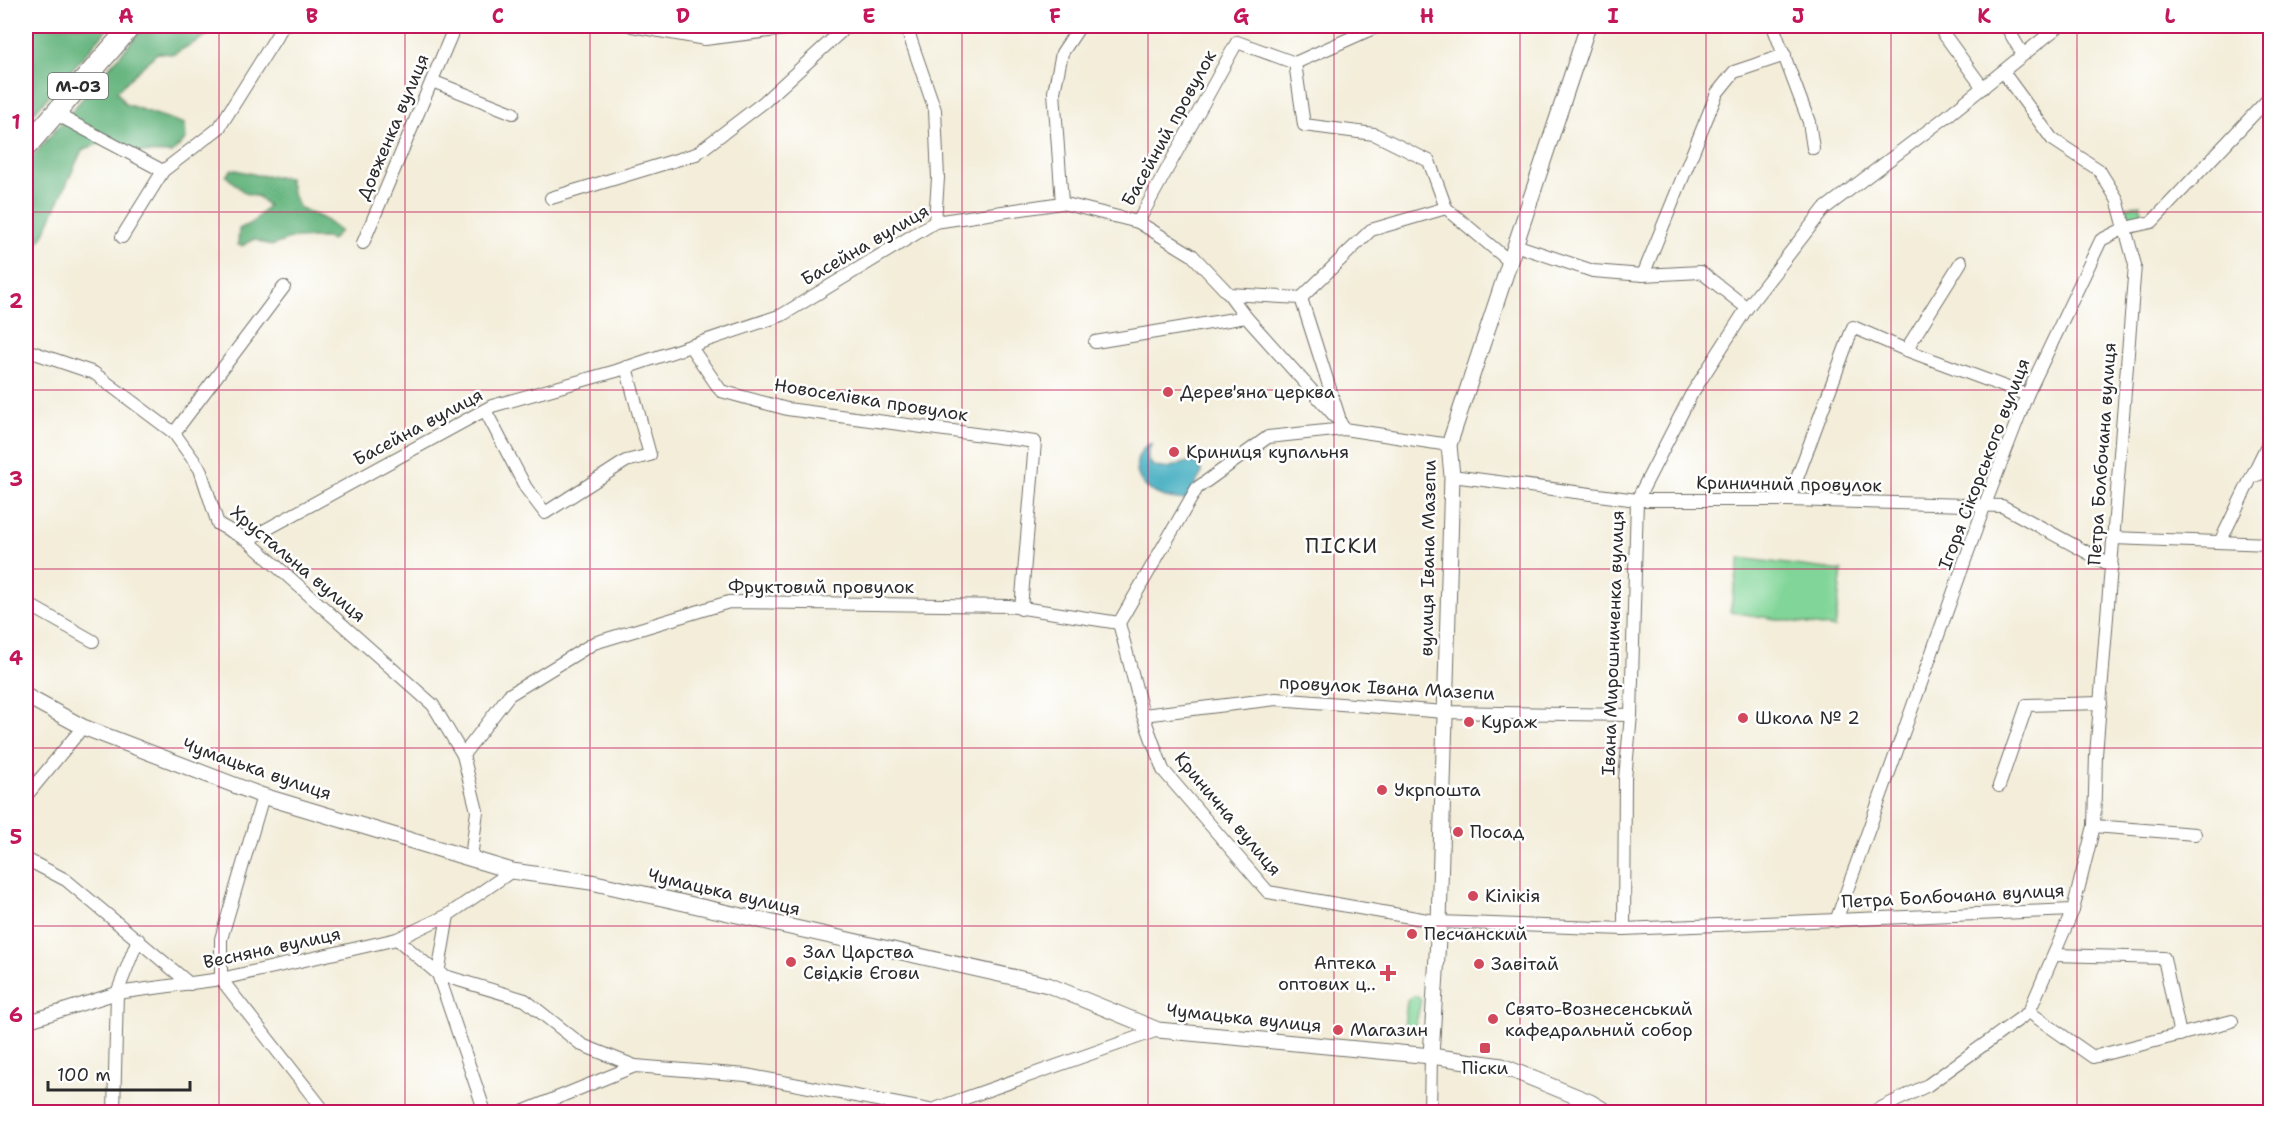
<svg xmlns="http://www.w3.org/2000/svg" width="2296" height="1138" viewBox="0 0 2296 1138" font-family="'Shantell Sans',sans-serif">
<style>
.green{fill:#81d598;stroke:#568062;stroke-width:1.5}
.forest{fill:#68b680;stroke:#4a7056;stroke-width:1.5}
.water{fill:#40acbf;stroke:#366c75;stroke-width:1.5}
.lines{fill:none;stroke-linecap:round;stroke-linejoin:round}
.minor-casing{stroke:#716f68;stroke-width:14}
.tertiary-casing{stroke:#716f68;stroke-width:17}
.trunk-casing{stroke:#716f68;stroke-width:22}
.minor{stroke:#fff;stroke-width:12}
.tertiary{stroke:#fff;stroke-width:15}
.trunk{stroke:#fff;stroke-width:20}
.grid{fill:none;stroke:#c2185b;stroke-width:1.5;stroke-opacity:0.55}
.poi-dot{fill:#d1495b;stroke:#fff;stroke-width:2}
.labels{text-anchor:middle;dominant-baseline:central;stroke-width:5;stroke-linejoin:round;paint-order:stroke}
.shield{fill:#fff;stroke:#6b6b6b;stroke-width:1.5}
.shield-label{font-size:16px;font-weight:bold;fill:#2b2b2b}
.street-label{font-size:18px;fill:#2b2b2b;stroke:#fff}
.poi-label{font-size:18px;fill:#2b2b2b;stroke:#fff;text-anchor:start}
.quarter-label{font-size:21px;letter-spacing:1.5px;fill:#2b2b2b;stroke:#fff}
.neatline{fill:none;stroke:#c2185b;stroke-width:2}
.grid-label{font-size:20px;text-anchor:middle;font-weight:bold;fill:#c2185b}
</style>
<rect width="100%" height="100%" fill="#fff"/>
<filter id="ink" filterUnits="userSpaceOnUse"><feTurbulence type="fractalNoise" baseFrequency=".0167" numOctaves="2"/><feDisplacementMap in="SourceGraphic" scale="12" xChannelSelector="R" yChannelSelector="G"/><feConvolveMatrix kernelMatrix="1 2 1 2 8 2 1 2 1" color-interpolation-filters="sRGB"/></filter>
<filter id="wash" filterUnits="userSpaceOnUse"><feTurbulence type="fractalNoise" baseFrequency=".008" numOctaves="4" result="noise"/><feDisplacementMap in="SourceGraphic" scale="24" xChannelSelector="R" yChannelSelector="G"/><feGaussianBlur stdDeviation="1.35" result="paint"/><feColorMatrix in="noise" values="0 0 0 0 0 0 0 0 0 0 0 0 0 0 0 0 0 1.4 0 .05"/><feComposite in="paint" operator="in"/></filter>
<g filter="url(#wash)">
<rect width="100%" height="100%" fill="#f3edd9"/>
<g class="green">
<polygon points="2140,204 2144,217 2130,221 2126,208"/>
<polygon points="1740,558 1842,571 1835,628 1730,612"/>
<polygon points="1413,996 1418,996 1421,1000 1415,1028 1408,1034 1404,1028 1407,1001"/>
</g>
<g class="forest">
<polygon points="26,26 110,26 26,122"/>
<polygon points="145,26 218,26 215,31 174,54 157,53 117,91 125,104 185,124 186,139 172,153 128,152 106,141 82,150 42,238 26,259 26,164"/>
<polygon points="232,169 257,175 289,178 292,192 299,207 324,219 340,231 332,240 326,238 293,238 271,246 254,239 242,246 238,245 239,229 253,222 268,206 259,197 245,193 226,176"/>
</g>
<path class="water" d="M1148,444H1152C1142,457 1150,469 1166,468C1174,467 1181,463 1189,462C1194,461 1194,461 1198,464L1202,473L1186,500C1176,499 1167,499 1157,494C1135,484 1129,460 1148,444Z"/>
</g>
<g filter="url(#ink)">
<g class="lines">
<defs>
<g id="minor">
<polyline points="632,26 705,39 810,26"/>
<polyline points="906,26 935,110 938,178 935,222"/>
<polyline points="1773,26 1809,122 1813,148"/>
<polyline points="1938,26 1983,88"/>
<polyline points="2006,26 2023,55"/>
<polyline points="1295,63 1304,125 1374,134 1429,161 1446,208"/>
<polyline points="432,81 513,113"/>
<polyline points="54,113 163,171"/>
<polyline points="551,198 696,154 764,102 847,26"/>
<polyline points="1062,203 1054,92 1062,53 1080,26"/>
<polyline points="1138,222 1237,42 1295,63 1378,26"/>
<polyline points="122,237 163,171 219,128 283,26"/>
<polyline points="363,243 455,26"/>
<polyline points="1515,245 1593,271 1643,275 1701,272 1747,308"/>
<polyline points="1643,275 1717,93 1734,72 1785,55"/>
<polyline points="1229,294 1246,317 1340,422 1344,429"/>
<polyline points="1301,298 1339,417"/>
<polyline points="1095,342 1246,317"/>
<polyline points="690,346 721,391 787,409 1035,442 1021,609"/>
<polyline points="26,350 94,373 174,433 200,469 218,524 247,540 433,705 463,755 477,811 471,858"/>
<polyline points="1906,350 1961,262"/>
<polyline points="485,410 526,488 545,513 626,461 650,455 626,367"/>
<polyline points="174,433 284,287"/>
<polyline points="1449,445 1344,429 1268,437 1197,488 1119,623 1143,715 1163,770 1268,892 1439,922 1624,929 2073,910 2094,826 2096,755 2135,265 2117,199 2099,170 2052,139 2003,72"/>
<polyline points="1452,476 1637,500 1789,500 2002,506 2112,566"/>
<polyline points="2252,477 2270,470"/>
<polyline points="1789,500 1853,327 1906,350 2027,395"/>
<polyline points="2113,538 2270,544"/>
<polyline points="247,540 492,406 616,371 782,315 935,222 1062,203 1138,222 1192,255 1229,294 1301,298 1371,230 1446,208 1509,261"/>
<polyline points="2220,542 2270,439"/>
<polyline points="26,603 93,641"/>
<polyline points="1143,715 1276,699 1445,712 1631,715"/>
<polyline points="463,755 509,695 594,643 729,602 1009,606 1119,623"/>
<polyline points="1999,786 2027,705 2101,703"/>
<polyline points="26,796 83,727"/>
<polyline points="263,796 221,939 221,979 325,1112"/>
<polyline points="2094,826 2195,834"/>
<polyline points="26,859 66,880 190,984"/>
<polyline points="448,915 438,974 485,1112"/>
<polyline points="1836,921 1984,507 2027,395 2101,240 2125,228 2152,222 2270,97"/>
<polyline points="1624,929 1625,779 1631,715 1637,500 1691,395 1747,308 1824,209 1946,117 2059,26"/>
<polyline points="397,939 438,974 525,1000 582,1045 635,1066"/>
<polyline points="2054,955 2164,958 2180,1035"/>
<polyline points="2029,1012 2093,1057 2232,1021"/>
<polyline points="26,1022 117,993 221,979 397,939 448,915 512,871"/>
<polyline points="114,1112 117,993 138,939"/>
<polyline points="522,1112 635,1066 746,1075 929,1110"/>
<polyline points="926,1112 1158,1030"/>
<polyline points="1430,1112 1431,1056"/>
<polyline points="1873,1112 1928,1085 2029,1012 2073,910"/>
</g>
<g id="tertiary">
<polyline points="26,696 83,727 263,796 512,871 591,882 1048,985 1158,1030 1431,1056 1502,1066 1590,1102 1607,1112"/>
<polyline points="1431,1056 1439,922 1452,476 1449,445 1588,26"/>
</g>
<polyline id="trunk" points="26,147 131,26"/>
</defs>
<use href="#minor" class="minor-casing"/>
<use href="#tertiary" class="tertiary-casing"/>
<use href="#trunk" class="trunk-casing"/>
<use href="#minor" class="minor"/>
<use href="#tertiary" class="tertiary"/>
<use href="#trunk" class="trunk"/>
</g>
</g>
<path class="grid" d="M219,26V1112M405,26V1112M590,26V1112M776,26V1112M962,26V1112M1148,26V1112M1334,26V1112M1520,26V1112M1706,26V1112M1891,26V1112M2077,26V1112M26,212H2270M26,390H2270M26,569H2270M26,748H2270M26,926H2270"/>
<g class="poi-dot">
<circle cx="1168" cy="392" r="6"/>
<circle cx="1174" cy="452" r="6"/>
<circle cx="1743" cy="718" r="6"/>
<circle cx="1469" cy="722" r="6"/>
<circle cx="1382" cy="790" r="6"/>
<circle cx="1458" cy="832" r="6"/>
<circle cx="1473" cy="896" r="6"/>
<circle cx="1412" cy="934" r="6"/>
<circle cx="791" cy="962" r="6"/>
<circle cx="1479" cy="964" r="6"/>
<path d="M1385 964h6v6h6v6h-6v6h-6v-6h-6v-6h6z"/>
<circle cx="1493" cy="1019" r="6"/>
<circle cx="1338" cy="1030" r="6"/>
<rect x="1479" y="1042" width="12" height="12" rx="3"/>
</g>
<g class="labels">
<rect class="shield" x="48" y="73" width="60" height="26" rx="4.5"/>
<g class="shield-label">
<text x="78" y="86">М-03</text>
</g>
<g class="street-label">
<text transform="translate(393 127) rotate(-67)">Довженка вулиця</text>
<text transform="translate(1169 128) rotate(-61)">Басейний провулок</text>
<text transform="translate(865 245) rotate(-30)">Басейна вулиця</text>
<text transform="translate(871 400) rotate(9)">Новоселівка провулок</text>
<text transform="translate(418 427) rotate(-28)">Басейна вулиця</text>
<text transform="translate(2102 454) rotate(-86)">Петра Болбочана вулиця</text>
<text transform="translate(1984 464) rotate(-69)">Ігоря Сікорського вулиця</text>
<text transform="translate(1789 484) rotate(1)">Криничний провулок</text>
<text transform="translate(1428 558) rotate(-89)">вулиця Івана Мазепи</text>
<text transform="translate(298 564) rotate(40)">Хрустальна вулиця</text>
<text x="821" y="587">Фруктовий провулок</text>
<text transform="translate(1613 643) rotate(-88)">Івана Мирошниченка вулиця</text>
<text transform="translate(1387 688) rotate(3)">провулок Івана Мазепи</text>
<text transform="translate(257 769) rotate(19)">Чумацька вулиця</text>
<text transform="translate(1228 814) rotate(50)">Кринична вулиця</text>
<text transform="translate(724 892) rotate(13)">Чумацька вулиця</text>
<text transform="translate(1953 896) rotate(-3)">Петра Болбочана вулиця</text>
<text transform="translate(272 948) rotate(-12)">Весняна вулиця</text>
<text transform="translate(1244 1018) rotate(6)">Чумацька вулиця</text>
</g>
<g class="poi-label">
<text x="1180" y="392">Дерев'яна церква</text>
<text x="1186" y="452">Криниця купальня</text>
<text x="1755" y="718">Школа № 2</text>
<text x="1481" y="722">Кураж</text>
<text x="1394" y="790">Укрпошта</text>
<text x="1470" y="832">Посад</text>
<text x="1485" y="896">Кілікія</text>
<text x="1424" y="934">Песчанский</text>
<text x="803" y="952">Зал Царства<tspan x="803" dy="21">Свідків Єгови</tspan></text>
<text x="1376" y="963" text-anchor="end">Аптека<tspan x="1376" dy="21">оптових ц‥</tspan></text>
<text x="1491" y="964">Завітай</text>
<text x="1505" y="1009">Свято-Вознесенський<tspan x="1505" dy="21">кафедральний собор</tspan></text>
<text x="1350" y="1030">Магазин</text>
<text x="1485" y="1068" text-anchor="middle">Піски</text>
</g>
<g class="quarter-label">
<text x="1342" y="546">ПІСКИ</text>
</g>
</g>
<rect width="2296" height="1138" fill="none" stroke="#fff" stroke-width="66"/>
<path d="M48 1081v9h142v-9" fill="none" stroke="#2b2b2b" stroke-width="3"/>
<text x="57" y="1081" font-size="18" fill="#2b2b2b" stroke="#ffffff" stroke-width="4.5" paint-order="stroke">100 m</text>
<rect x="33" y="33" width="2230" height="1072" class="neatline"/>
<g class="grid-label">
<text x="126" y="23">A</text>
<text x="312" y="23">B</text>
<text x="498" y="23">C</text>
<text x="683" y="23">D</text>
<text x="869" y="23">E</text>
<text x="1055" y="23">F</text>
<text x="1241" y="23">G</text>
<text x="1427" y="23">H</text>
<text x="1613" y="23">I</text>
<text x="1798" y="23">J</text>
<text x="1984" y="23">K</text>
<text x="2170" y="23">L</text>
<text x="16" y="129">1</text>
<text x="16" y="308">2</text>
<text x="16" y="486">3</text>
<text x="16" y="665">4</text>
<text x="16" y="844">5</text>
<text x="16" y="1022">6</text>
</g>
</svg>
